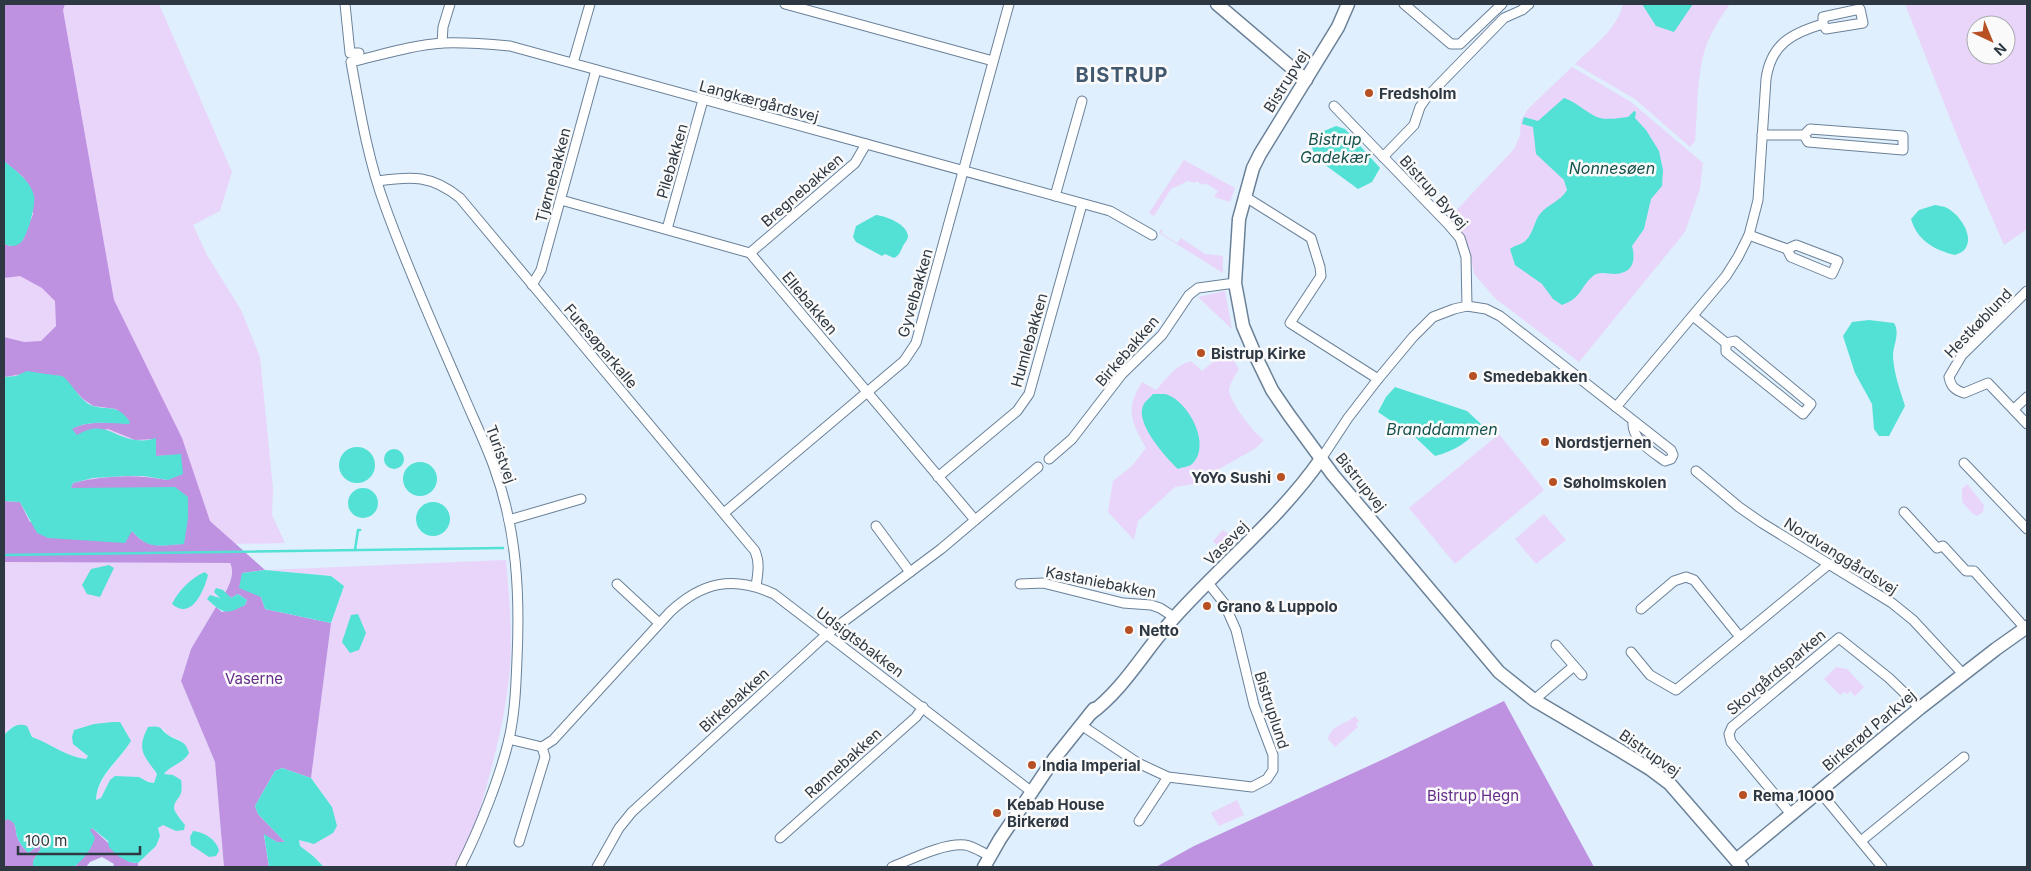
<svg xmlns="http://www.w3.org/2000/svg" width="2031" height="871" viewBox="0 0 2031 871" font-family="Inter,sans-serif">
<style>
.green{fill:#e9d5f9;fill-rule:evenodd}
.forest{fill:#bf91e1}
.water{fill:#53e1d5}
.lines{fill:none;stroke-linecap:round;stroke-linejoin:round}
.stream{stroke:#53e1d5;stroke-width:2.5}
.street-casing{stroke:#6a8198;stroke-width:11}
.secondary-casing{stroke:#6a8198;stroke-width:15}
.street{stroke:#fff;stroke-width:9}
.secondary{stroke:#fff;stroke-width:12}
.poi-dot{fill:#b75124;stroke:#fafafa;stroke-width:2}
.labels{text-anchor:middle;dominant-baseline:central;stroke-width:5;stroke-linejoin:round;paint-order:stroke}
.street-label{font-size:15px;fill:#2e3842;stroke:#fafafa}
.poi-label{font-size:15px;font-weight:bold;fill:#2e3842;stroke:#fafafa;text-anchor:start}
.park-label{font-size:15px;fill:#652c89;stroke:#fafafa}
.water-label{font-size:16px;font-style:italic;fill:#17534e;stroke:#fafafa}
.district-label{font-size:20px;font-weight:bold;letter-spacing:1px;fill:#42586e;stroke:#fafafa}
</style>
<rect width="100%" height="100%" fill="#dfeffe"/>
<g class="green">
<polygon points="4,4 159,4 232,172 220,211 193,225 207,255 241,310 260,357 273,489 272,515 285,543 186,545 4,501 125,414 4,377 4,244 23,240 33,214 24,178 4,161"/>
<path d="M1623,4H1730C1722,15 1714,27 1708,41C1696,71 1698,109 1695,141L1690,147L1635,99L1575,64C1593,46 1617,30 1623,4Z"/>
<path d="M1905,4H2027V229L2004,245L1961,146ZM1976,25H2006V55H1976Z"/>
<polygon points="1572,67 1631,102 1703,163 1700,189 1685,232 1579,362 1496,299 1474,274 1469,248 1458,229 1449,218 1514,149 1520,135 1521,120 1528,109"/>
<polygon points="1184,160 1235,188 1230,202 1214,197 1218,191 1205,183 1203,185 1196,181 1195,183 1188,181 1171,189 1154,216 1149,213"/>
<polygon points="1161,229 1163,230 1161,233 1177,243 1181,238 1205,254 1223,256 1223,273 1159,233"/>
<polygon points="1225,291 1232,329 1198,297"/>
<path d="M1227,351L1239,369C1235,376 1229,384 1229,391C1230,402 1255,435 1264,440L1256,448L1193,484L1175,487L1138,521L1134,540L1108,512L1113,481L1132,466L1146,448C1131,422 1125,409 1142,382L1156,390C1167,378 1176,365 1191,361L1202,371Z"/>
<polygon points="1499,434 1544,490 1455,564 1409,508"/>
<polygon points="1967,484 1984,505 1983,512 1977,516 1972,513 1962,502 1962,489"/>
<polygon points="1544,514 1566,540 1536,564 1515,539"/>
<polygon points="1223,530 1238,541 1225,554 1213,541"/>
<path d="M506,560C510,604 514,649 507,693C499,752 479,810 463,867H324L313,856L300,846L299,839L310,844L332,807L311,778L331,623L344,586L331,576L265,570Z"/>
<path d="M4,562L230,563C235,572 230,584 225,593L216,588L220,599L215,596L207,599L216,607L191,649L181,681L215,762L224,867H138V863L156,846L160,836L158,828L163,824L185,825L174,811L164,774L168,768L187,757L180,740L168,735L163,728L153,769L157,775L154,783L148,782L139,777L110,780L101,798L96,801C98,775 119,762 131,741L84,728L74,730L73,744L88,756L86,759C67,757 50,744 32,737L31,733L13,726L4,735Z"/>
<polygon points="1836,667 1847,669 1864,687 1855,696 1850,691 1847,694 1844,692 1840,695 1824,679"/>
<path d="M1355,716L1359,721L1356,724L1358,727L1335,747L1328,739C1330,726 1346,724 1355,716Z"/>
<polygon points="1237,800 1244,815 1219,826 1211,813"/>
</g>
<g class="forest">
<path d="M4,4H65L63,10L114,300L182,438L210,521L265,570L242,573L261,597L265,609L331,623L311,778L282,768L275,771L255,806L258,814L286,843L277,842L264,835L269,867H224L215,762L181,681L191,649L216,607L222,612L245,605L247,600L238,594L231,598L225,593C230,584 235,572 230,563L4,562V501L20,502L30,522L132,531C148,550 161,545 184,544L115,488H71L73,483C105,475 136,474 168,480L181,455L156,456V439L135,440L108,429L77,436L71,429C88,420 111,423 129,423L116,409L93,406L83,399L61,376L23,374L4,377V337L24,342L41,341L56,326L55,301L42,288L20,276L4,278V244L10,246L23,240L33,214L24,178L4,161Z"/>
<polygon points="1504,701 1594,867 1156,867 1194,846 1386,758"/>
<path d="M7,818C19,823 14,830 18,839C20,844 25,849 28,853L39,845L41,848L33,861V867H4V822Z"/>
<polygon points="92,828 129,862 138,863 138,867 113,867 114,864 102,857 90,862 86,867 74,867 77,865 90,829"/>
</g>
<g class="water">
<polygon points="1642,4 1693,4 1674,32 1656,26"/>
<path d="M1564,98C1577,102 1590,116 1600,118C1609,120 1619,118 1628,117L1634,111L1636,112L1635,118L1646,130L1659,151L1663,170L1662,186L1651,199L1644,229L1632,246C1636,260 1633,273 1615,274C1608,274 1599,271 1593,276C1579,288 1583,297 1562,305L1553,299L1542,284L1515,265L1510,249C1515,245 1520,245 1524,242C1533,236 1534,221 1540,214C1548,204 1561,201 1567,190L1564,180L1536,154L1533,127L1522,124L1524,117L1538,121Z"/>
<polygon points="1336,126 1345,129 1380,168 1372,182 1358,189 1317,159 1311,146 1319,133"/>
<path d="M4,161C15,170 31,181 34,196C36,205 27,240 19,244C14,247 9,246 4,244Z"/>
<path d="M1935,205C1939,206 1944,206 1947,208C1959,214 1975,236 1965,249C1963,252 1959,253 1955,255C1934,250 1917,240 1911,219L1919,210Z"/>
<path d="M876,215C886,216 907,224 908,236C908,240 905,242 903,246C900,252 900,255 894,258L885,254L882,256L856,242L853,237L856,226Z"/>
<path d="M1869,320L1894,323C1900,332 1894,344 1893,354C1893,371 1900,390 1905,406L1889,436H1879L1874,429L1872,404L1855,373L1843,336L1852,322Z"/>
<path d="M27,371C32,372 60,376 62,376C71,381 80,402 93,406C110,411 117,403 130,422L129,424C111,423 87,420 72,429L77,435C104,419 112,437 136,440C143,441 150,440 156,438V456L181,454L183,474L168,480L143,476H125L93,478L73,483L71,488L175,487L188,497V518L184,544C160,545 149,551 132,531L125,543L48,538L37,533L20,502L4,501V377L16,376Z"/>
<path d="M1395,387L1467,411L1481,424C1472,441 1454,451 1435,456L1415,437L1378,412L1386,397Z"/>
<path d="M1153,394C1156,394 1161,394 1165,394C1187,399 1213,445 1192,464C1189,467 1182,467 1178,469C1166,458 1135,423 1143,406C1144,402 1150,398 1153,394Z"/>
<circle cx="357" cy="465" r="18"/>
<circle cx="394" cy="459" r="10"/>
<circle cx="420" cy="479" r="17"/>
<circle cx="363" cy="503" r="15"/>
<circle cx="433" cy="519" r="17"/>
<polygon points="109,565 114,568 100,597 87,594 82,585 91,569"/>
<polygon points="265,570 331,576 344,586 331,623 265,609 261,597 239,588 242,573"/>
<path d="M205,572L208,575C204,591 191,621 172,604C178,591 192,577 205,572Z"/>
<path d="M216,588L223,590L231,598L238,594L247,600L245,605C226,615 223,614 207,599L210,595L220,598L214,592Z"/>
<polygon points="358,614 366,633 359,650 350,653 342,642 351,615"/>
<path d="M113,722H120L131,741C119,761 97,775 96,800L101,798L110,780L115,776L139,777L148,782L154,783L157,774C144,755 136,751 148,727C162,725 159,728 168,735C178,742 185,739 189,753C184,763 171,765 164,774L173,775L181,780C184,800 175,796 174,808C174,812 182,821 185,825L184,830L176,831L163,825L158,828L160,836L156,846L138,863L129,862L118,856L109,847L108,841L92,828L90,830L95,838C91,850 84,859 74,867H33V861L41,848L39,845L28,853C25,849 20,844 18,839C14,830 19,823 7,819L4,822V735C11,728 17,722 27,726L32,737C51,744 67,757 86,759L88,756L73,744L72,737L74,730L94,724Z"/>
<polygon points="282,768 311,778 332,807 337,826 333,833 314,844 299,840 300,846 313,856 324,867 269,867 264,834 277,842 285,842 258,814 255,806 275,771"/>
<path d="M193,831C204,832 217,840 219,851L216,856L209,857L191,845L190,837Z"/>
</g>
<g class="lines">
<g class="stream">
<polyline points="355,550 358,530 360,530"/>
<polyline points="4,555 503,548"/>
</g>
<defs>
<g id="street">
<polyline points="345,4 350,53 359,53"/>
<polyline points="785,4 993,61"/>
<polyline points="1404,4 1451,44 1460,44 1502,4"/>
<polyline points="442,43 443,27 450,4"/>
<polyline points="573,63 590,4"/>
<polyline points="1334,106 1447,223 1460,238 1466,257 1467,306"/>
<polyline points="1762,135 1804,135 1808,142 1903,150 1903,136 1810,129 1804,135"/>
<polyline points="1383,157 1414,125 1420,107 1426,98 1504,18 1522,10 1529,4"/>
<path d="M378,181C412,176 432,175 460,198L755,551C760,563 758,573 756,586"/>
<polyline points="1055,196 1082,101"/>
<polyline points="1244,196 1311,238 1320,267 1321,276 1290,323 1378,379"/>
<polyline points="561,200 750,253 975,520"/>
<polyline points="667,229 703,100"/>
<polyline points="1749,235 1787,249 1791,257 1832,274 1838,261 1796,245 1787,249"/>
<polyline points="750,253 855,163 866,144"/>
<polyline points="532,285 541,270 596,70"/>
<path d="M2027,291L1962,355L1949,377C1951,387 1955,390 1964,393L1988,383L2027,424"/>
<polyline points="1693,316 1726,343 1726,352 1803,414 1811,404 1735,341 1726,343"/>
<path d="M1616,407L1726,276L1738,257L1749,235L1758,200L1766,79C1771,44 1792,33 1823,24V17L1860,9L1863,23L1826,29L1823,24"/>
<polyline points="2014,409 2027,397"/>
<polyline points="1049,459 1072,439 1122,374 1162,335 1189,295 1198,288 1235,283"/>
<path d="M1321,459L1348,418L1378,379L1413,337L1433,317L1454,309L1467,306L1486,309L1500,316L1671,450L1673,455L1671,459L1665,461C1651,451 1631,439 1633,421"/>
<polyline points="1964,463 2027,529"/>
<polyline points="1696,471 1739,507 1762,523 1892,603 1913,620 1963,674"/>
<polyline points="938,477 1017,411 1029,394 1082,204"/>
<polyline points="1904,512 1937,548 1943,546 1966,571 1974,571 2025,628"/>
<polyline points="724,513 904,361 916,343 1009,4"/>
<polyline points="509,520 581,499"/>
<polyline points="876,526 910,572"/>
<polyline points="617,584 659,623"/>
<polyline points="1020,584 1043,583 1123,603 1151,605 1160,608 1174,617"/>
<polyline points="1641,609 1674,581 1686,577 1694,580 1740,637"/>
<polyline points="1556,645 1582,675"/>
<polyline points="1631,652 1650,675 1676,690 1829,564"/>
<polyline points="1534,700 1574,666"/>
<polyline points="1081,725 1138,763 1168,777 1252,787 1267,779 1273,770 1273,755 1254,705 1236,630 1224,603 1208,583"/>
<path d="M509,739L542,747L553,740L670,612C702,582 733,575 774,594L1032,792"/>
<polyline points="1820,792 1882,867"/>
<polyline points="1791,814 1731,742 1729,734 1732,727 1839,638 1889,678 1920,708"/>
<polyline points="1139,821 1168,777"/>
<polyline points="780,838 916,717 923,707"/>
<polyline points="1861,841 1964,757"/>
<polyline points="519,842 545,757 542,747"/>
<path d="M461,865C479,830 500,777 509,739C515,713 516,685 517,659C520,594 517,530 494,467C485,442 473,418 463,394C436,332 408,270 385,206C368,160 360,111 351,62C381,55 412,45 443,43C466,42 488,44 510,46L1110,211L1152,235"/>
<polyline points="597,867 619,828 632,812 827,634 941,549 1038,467"/>
<path d="M892,867C912,859 943,843 965,845C973,846 983,853 990,856"/>
</g>
<g id="secondary">
<polyline points="1217,4 1306,80"/>
<polyline points="1348,4 1338,27 1260,154 1253,168 1239,219 1235,283 1243,326 1257,359 1272,390 1289,415 1333,475 1499,672 1534,700 1619,750 1650,769 1670,784 1742,867"/>
<path d="M1090,714C1125,688 1144,651 1173,619C1221,565 1279,519 1321,459"/>
<polyline points="1736,860 1920,708 1996,649 2027,627"/>
<polyline points="984,867 1000,839 1054,759 1094,709"/>
</g>
</defs>
<use href="#street" class="street-casing"/>
<use href="#secondary" class="secondary-casing"/>
<use href="#street" class="street"/>
<use href="#secondary" class="secondary"/>
</g>
<g class="poi-dot">
<circle cx="1369" cy="93" r="5"/>
<circle cx="1201" cy="353" r="5"/>
<circle cx="1473" cy="376" r="5"/>
<circle cx="1545" cy="442" r="5"/>
<circle cx="1281" cy="477" r="5"/>
<circle cx="1553" cy="482" r="5"/>
<circle cx="1207" cy="606" r="5"/>
<circle cx="1129" cy="630" r="5"/>
<circle cx="1032" cy="765" r="5"/>
<circle cx="1743" cy="795" r="5"/>
<circle cx="997" cy="813" r="5"/>
</g>
<g class="labels">
<g class="street-label">
<text transform="translate(1286 81) rotate(-58)">Bistrupvej</text>
<text transform="translate(759 101) rotate(15)">Langkærgårdsvej</text>
<text transform="translate(672 161) rotate(-74)">Pilebakken</text>
<text transform="translate(553 175) rotate(-75)">Tjørnebakken</text>
<text transform="translate(802 190) rotate(-41)">Bregnebakken</text>
<text transform="translate(1434 192) rotate(48)">Bistrup Byvej</text>
<text transform="translate(915 293) rotate(-74)">Gyvelbakken</text>
<text transform="translate(810 303) rotate(50)">Ellebakken</text>
<text transform="translate(1978 323) rotate(-46)">Hestkøblund</text>
<text transform="translate(1029 340) rotate(-74)">Humlebakken</text>
<text transform="translate(601 346) rotate(50)">Furesøparkalle</text>
<text transform="translate(1127 351) rotate(-49)">Birkebakken</text>
<text transform="translate(501 454) rotate(70)">Turistvej</text>
<text transform="translate(1361 482) rotate(51)">Bistrupvej</text>
<text transform="translate(1226 543) rotate(-45)">Vasevej</text>
<text transform="translate(1841 556) rotate(32)">Nordvanggårdsvej</text>
<text transform="translate(1101 582) rotate(11)">Kastaniebakken</text>
<text transform="translate(860 642) rotate(37)">Udsigtsbakken</text>
<text transform="translate(1776 672) rotate(-40)">Skovgårdsparken</text>
<text transform="translate(734 700) rotate(-42)">Birkebakken</text>
<text transform="translate(1272 710) rotate(72)">Bistruplund</text>
<text transform="translate(1869 730) rotate(-40)">Birkerød Parkvej</text>
<text transform="translate(1650 753) rotate(35)">Bistrupvej</text>
<text transform="translate(843 763) rotate(-42)">Rønnebakken</text>
</g>
<g class="poi-label">
<text x="1379" y="93">Fredsholm</text>
<text x="1211" y="353">Bistrup Kirke</text>
<text x="1483" y="376">Smedebakken</text>
<text x="1555" y="442">Nordstjernen</text>
<text x="1271" y="477" text-anchor="end">YoYo Sushi</text>
<text x="1563" y="482">Søholmskolen</text>
<text x="1217" y="606">Grano &amp; Luppolo</text>
<text x="1139" y="630">Netto</text>
<text x="1042" y="765">India Imperial</text>
<text x="1753" y="795">Rema 1000</text>
<text x="1007" y="804">Kebab House<tspan x="1007" dy="17">Birkerød</tspan></text>
</g>
<g class="park-label">
<text x="254" y="678">Vaserne</text>
<text x="1473" y="795">Bistrup Hegn</text>
</g>
<g class="water-label">
<text x="1335" y="139">Bistrup<tspan x="1335" dy="18">Gadekær</tspan></text>
<text x="1612" y="168">Nonnesøen</text>
<text x="1442" y="429">Branddammen</text>
</g>
<g class="district-label">
<text x="1122" y="75">BISTRUP</text>
</g>
</g>
<rect width="2031" height="871" fill="none" stroke="#2e3842" stroke-width="10"/>
<g transform="translate(1991 40) rotate(136)"><circle r="24" fill="#fafafa" stroke="#a8acb0"/>
<path d="M0-4L9 19L0 12L-9 19Z" fill="#b75124"/>
<text y="-8" font-size="14" font-weight="bold" text-anchor="middle" fill="#2e3842">N</text>
</g>
<path d="M18 846v8h122v-8" fill="none" stroke="#2e3842" stroke-width="2.5"/>
<text x="25" y="846" font-size="15" fill="#2e3842" stroke="#fafafa" stroke-width="4" paint-order="stroke">100 m</text>
</svg>
